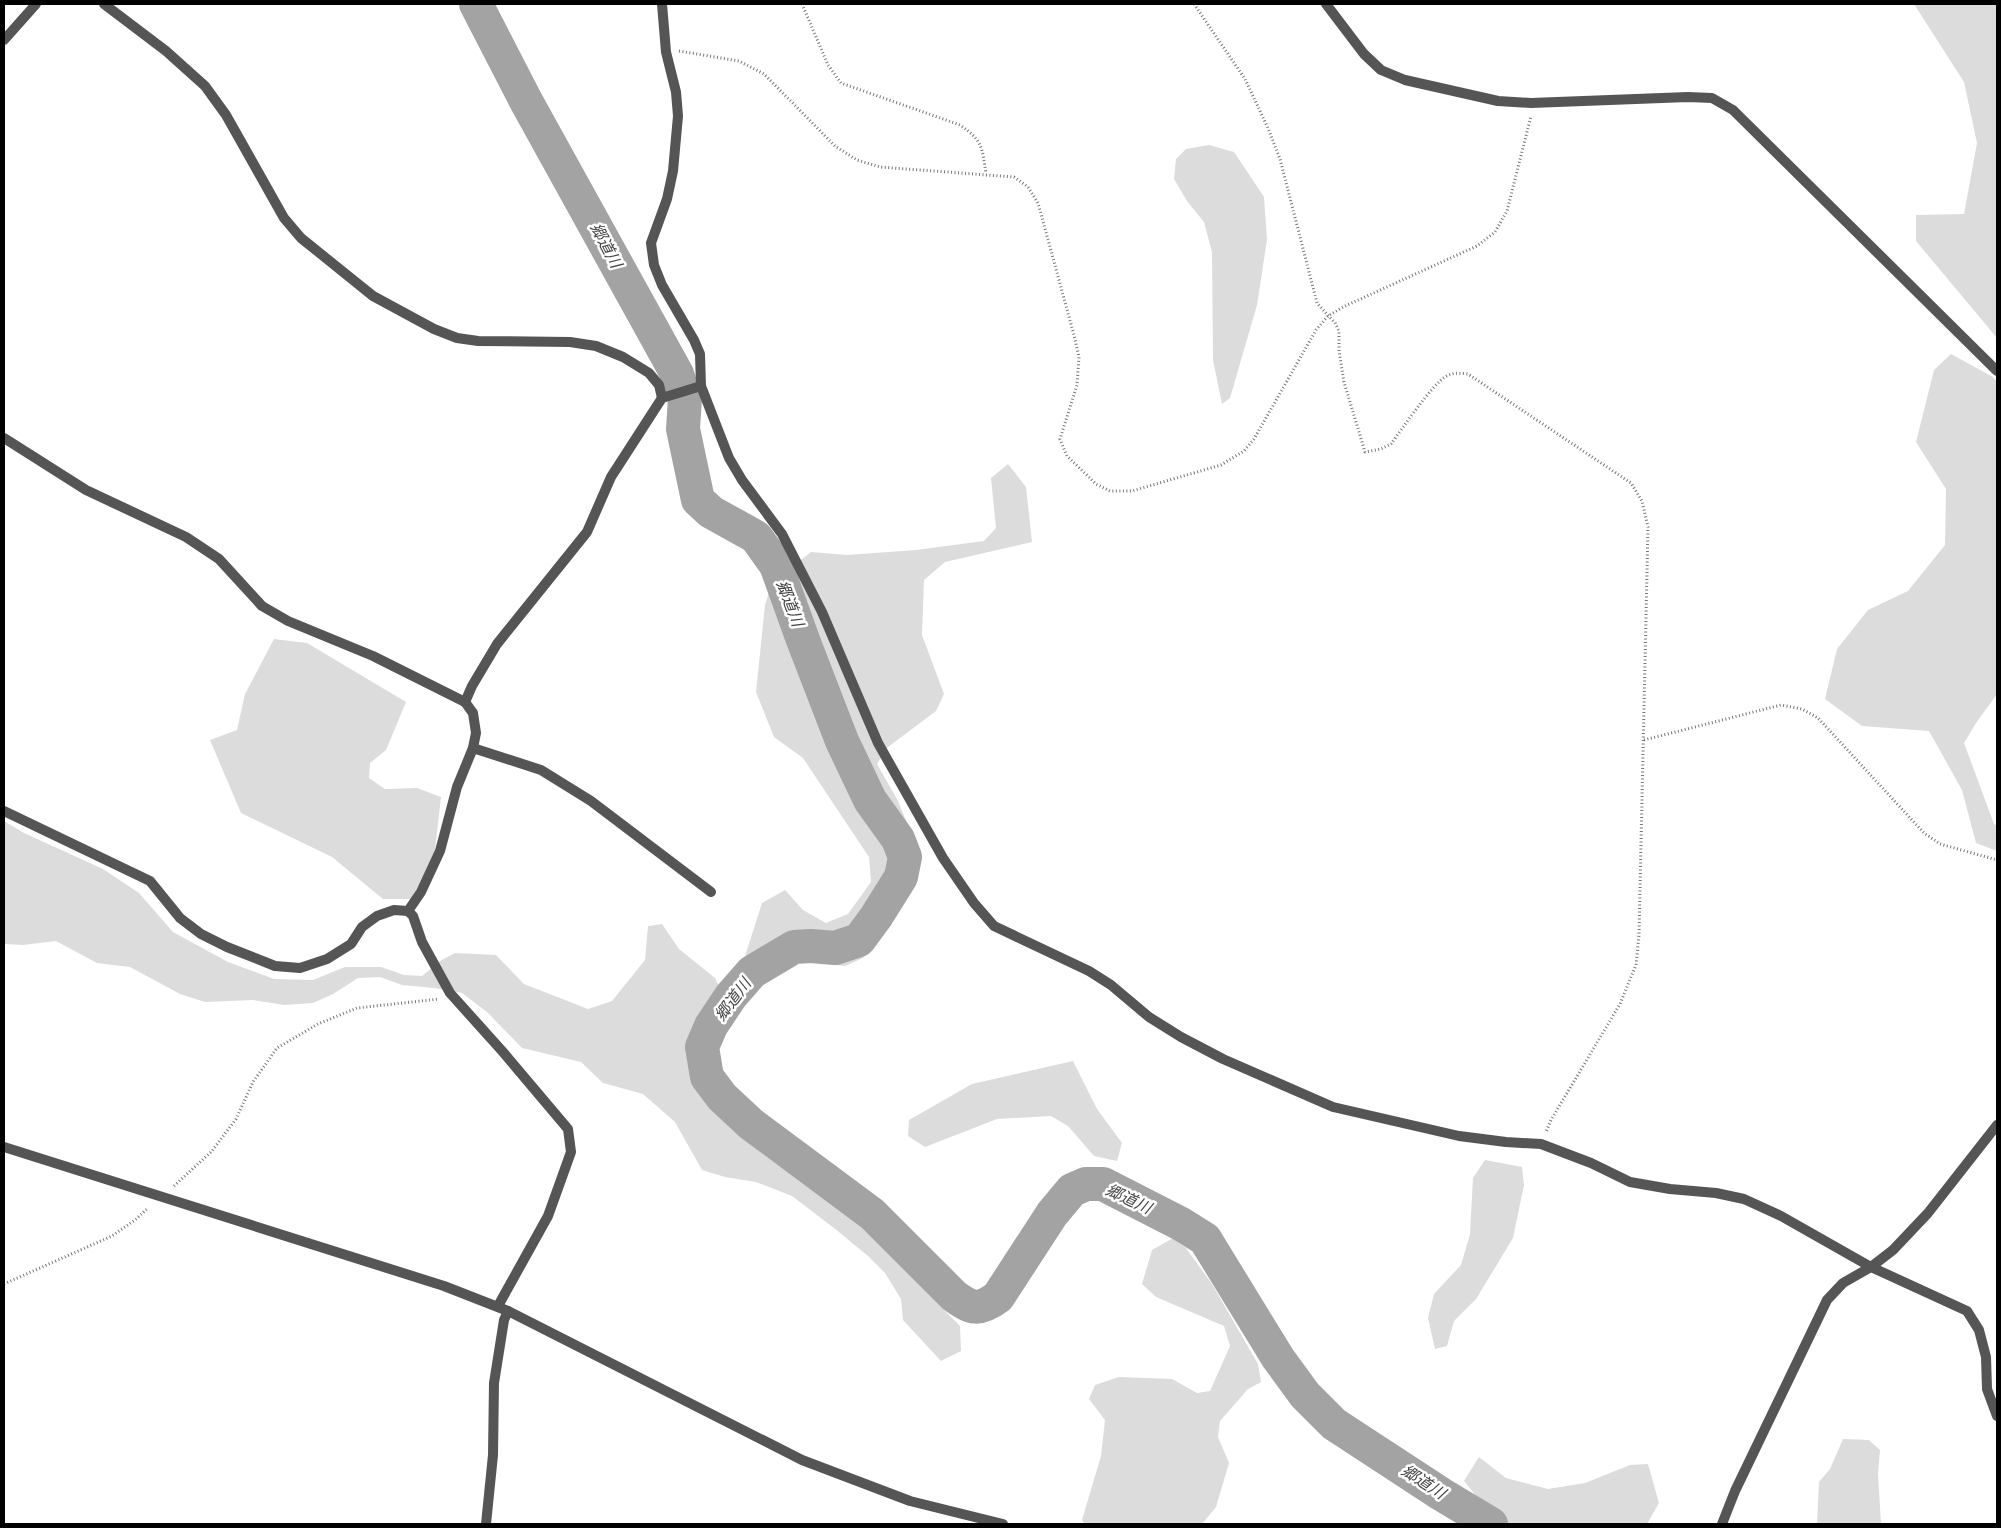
<svg xmlns="http://www.w3.org/2000/svg" width="2001" height="1528" viewBox="0 0 2001 1528" font-family="Lato,'Noto Sans JP',sans-serif">
<style>
.green{fill:#dcdcdc}
.lines{fill:none;stroke-linecap:round;stroke-linejoin:round}
.river{stroke:#a3a3a3;stroke-width:34}
.path{stroke:#777;stroke-width:3;stroke-dasharray:1 2.5;stroke-linecap:butt}
.minor{stroke:#555;stroke-width:10}
.tertiary{stroke:#555;stroke-width:10}
.labels{text-anchor:middle;dominant-baseline:central;stroke-width:5;stroke-linejoin:round;paint-order:stroke}
.water-label{font-size:16px;font-style:italic;fill:#444;stroke:#fff}
</style>
<rect width="100%" height="100%" fill="#fff"/>
<g class="green">
<polygon points="1914,4 1997,4 1997,338 1916,241 1916,215 1964,214 1977,143 1964,82"/>
<polygon points="1209,145 1234,152 1264,197 1267,240 1257,305 1230,398 1222,404 1213,360 1212,252 1204,222 1187,201 1174,179 1176,159 1186,149"/>
<polygon points="1951,354 1993,377 1997,382 1997,694 1976,723 1964,743 1994,824 1997,826 1997,851 1976,843 1962,790 1929,731 1862,726 1825,699 1837,649 1868,610 1908,591 1945,545 1946,489 1916,442 1934,370"/>
<polygon points="1008,464 1026,487 1032,542 945,562 924,580 922,635 944,694 936,711 888,747 877,764 898,801 912,835 907,887 863,958 845,966 807,962 783,965 768,976 745,966 746,953 762,903 785,890 803,910 826,923 848,914 871,882 869,857 803,758 774,737 756,692 765,605 772,583 811,552 847,555 916,550 984,541 996,528 991,478"/>
<polygon points="274,639 307,643 406,702 386,750 370,763 369,778 385,789 417,788 441,797 434,859 411,899 383,899 332,857 241,813 210,740 237,730 245,694"/>
<polygon points="4,821 24,833 103,869 139,893 173,932 228,962 274,979 313,980 345,967 381,967 404,975 422,976 440,961 455,953 496,955 524,984 588,1009 612,1001 645,960 648,926 662,924 679,949 715,978 722,992 690,1035 692,1071 709,1103 742,1135 805,1176 858,1224 960,1326 961,1351 941,1361 903,1320 901,1299 885,1273 868,1256 834,1228 792,1196 756,1182 725,1177 702,1170 675,1122 643,1094 603,1083 581,1062 522,1048 487,1012 462,993 434,988 402,985 380,977 358,978 333,994 313,1003 284,1005 253,1000 205,1002 180,994 130,967 97,963 56,941 23,945 4,944"/>
<polygon points="1073,1061 1097,1109 1122,1143 1117,1161 1094,1156 1068,1126 1051,1116 997,1119 925,1147 908,1136 909,1120 972,1084"/>
<polygon points="1485,1160 1522,1167 1524,1185 1513,1238 1476,1299 1454,1321 1447,1346 1435,1349 1428,1318 1434,1294 1461,1265 1470,1234 1473,1178"/>
<polygon points="1173,1238 1186,1248 1212,1284 1258,1364 1261,1382 1248,1389 1220,1421 1218,1437 1229,1463 1216,1507 1202,1524 1085,1524 1082,1520 1101,1456 1105,1420 1089,1399 1095,1385 1119,1377 1172,1379 1197,1393 1210,1391 1230,1346 1224,1326 1156,1297 1142,1284 1152,1250"/>
<polygon points="1843,1439 1869,1440 1880,1450 1878,1474 1881,1524 1817,1524 1819,1482 1830,1469"/>
<polygon points="1479,1457 1506,1478 1548,1489 1585,1483 1630,1465 1648,1464 1659,1503 1647,1524 1509,1524 1481,1502 1464,1481"/>
</g>
<g class="lines">
<path class="river" d="M476,4L526,101L677,374L685,398L683,429L698,500L711,512L756,537L776,565L803,640L842,741L870,800L898,839L905,857L901,877L876,917L859,940L835,948L811,946L794,947L752,972L731,996L711,1026L702,1047L707,1077L722,1097L751,1124L872,1214L954,1296C972,1309 979,1311 998,1297L1052,1214L1072,1190L1086,1184H1103L1181,1224L1205,1239L1278,1358L1305,1395L1334,1424L1441,1494L1491,1524"/>
<g class="path">
<path d="M802,4L828,65L841,83L960,125C983,141 982,147 986,174"/>
<path d="M1194,4L1245,79L1267,126L1280,159L1317,303L1335,323L1339,331V351L1344,382L1365,452L1381,449L1391,444C1402,429 1432,385 1445,377C1453,372 1460,373 1468,374L1631,483L1642,501L1648,527L1639,935L1636,965L1620,1004L1551,1120L1546,1132"/>
<polyline points="679,51 739,61 764,74 835,146 857,160 880,167 1014,177 1028,187 1038,203 1074,335 1079,357 1077,385 1060,439 1067,456 1096,484 1110,491 1132,491 1221,465 1244,451 1254,439 1316,330 1328,316 1343,307 1477,246 1495,232 1507,211 1531,116"/>
<polyline points="1644,740 1781,705 1802,709 1818,718 1924,833 1940,844 1997,860"/>
<polyline points="174,1186 212,1151 236,1119 253,1082 277,1048 318,1024 357,1008 439,999"/>
<polyline points="4,1284 112,1236 135,1220 148,1208"/>
</g>
<g class="minor">
<polyline points="104,4 166,51 205,86 226,115 284,218 301,238 373,296 434,329 457,338 478,341 570,342 596,346 623,357 649,373 659,385 662,398"/>
<polyline points="662,4 666,52 676,92 678,116 673,171 667,199 651,243 654,265 662,285 694,340 700,354 701,386 729,458 742,480 782,534 822,612 878,743 943,858 974,903 994,926 1089,971 1111,985 1149,1017 1181,1037 1223,1059 1333,1107 1459,1136 1506,1142 1541,1144 1591,1163 1630,1182 1670,1189 1716,1193 1744,1199 1781,1216 1871,1267 1967,1311 1979,1330 1986,1357 1987,1389 1997,1416"/>
<polyline points="1326,4 1364,54 1381,70 1405,80 1498,101 1531,103 1688,97 1712,98 1733,110 1997,371"/>
<polyline points="4,40 36,4"/>
<polyline points="4,438 86,490 186,537 219,559 262,606 288,621 373,656 465,702 473,713 476,733 473,748 457,787 440,851 421,892 408,911"/>
<polyline points="465,702 472,686 497,644 587,532 611,477 662,398 701,386"/>
<polyline points="473,748 541,770 591,801 711,892"/>
<polyline points="4,811 150,881 180,918 201,934 227,947 275,966 300,968 327,959 351,944 362,927 377,916 394,910 408,911 413,916 422,942 450,993 503,1052 568,1129 571,1152 548,1216 498,1306"/>
<polyline points="486,1524 493,1455 494,1383 504,1320 508,1311"/>
<polyline points="1722,1524 1735,1491 1827,1300 1843,1283 1871,1267 1893,1250 1928,1213 1997,1125"/>
</g>
<polyline class="tertiary" points="4,1147 444,1286 508,1311 802,1460 910,1501 1003,1524"/>
</g>
<g class="labels">
<g class="water-label">
<text transform="translate(607 245) rotate(62)">郷道川</text>
<text transform="translate(791 603) rotate(69)">郷道川</text>
<text transform="translate(732 999) rotate(-53)">郷道川</text>
<text transform="translate(1129 1198) rotate(25)">郷道川</text>
<text transform="translate(1424 1481) rotate(33)">郷道川</text>
</g>
</g>
<rect width="2001" height="1528" fill="none" stroke="#000000" stroke-width="10"/>
</svg>
